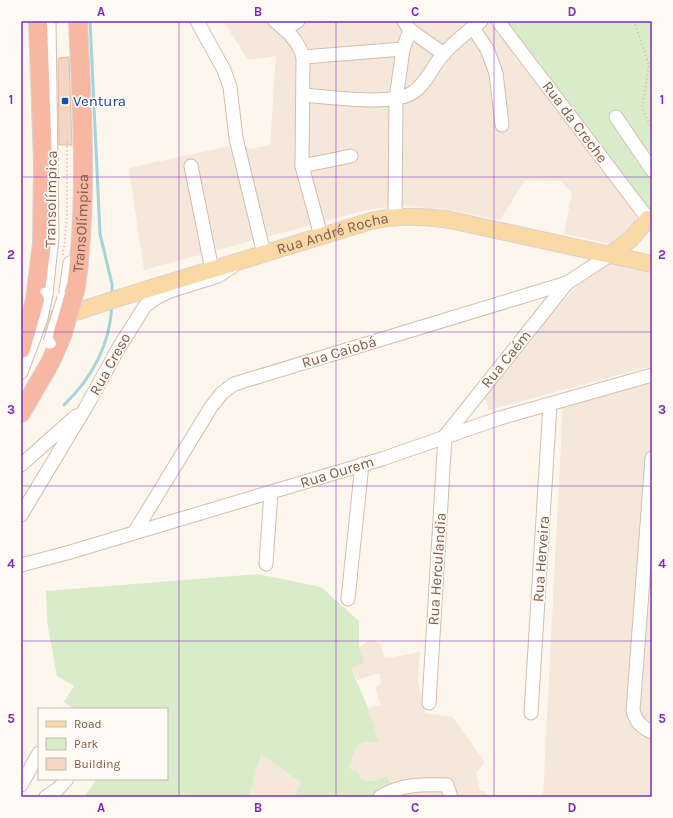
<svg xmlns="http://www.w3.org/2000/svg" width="673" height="818" viewBox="0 0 673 818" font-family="Karla,sans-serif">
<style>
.residential{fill:#f5e8da}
.green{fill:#d8ecc9}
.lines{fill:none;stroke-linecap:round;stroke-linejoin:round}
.stream{stroke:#a5d3da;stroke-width:3}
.building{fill:#f3d5c3;stroke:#e6bba3}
.minor-casing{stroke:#d1beb0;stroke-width:15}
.major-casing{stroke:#dad1cd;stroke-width:18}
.highway-casing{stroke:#dad1cd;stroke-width:20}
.path{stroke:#d9b8a5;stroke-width:2;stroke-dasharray:1 3;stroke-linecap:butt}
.minor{stroke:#fff;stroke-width:13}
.major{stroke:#fbd9a5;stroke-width:16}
.highway{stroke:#f7b7a3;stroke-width:18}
.minor-bridge-casing{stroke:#d1beb0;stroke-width:15;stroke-linecap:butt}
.highway-bridge-casing{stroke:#dad1cd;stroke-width:20;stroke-linecap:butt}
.minor-bridge{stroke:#fff;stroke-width:13}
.highway-bridge{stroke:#f7b7a3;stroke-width:18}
.grid{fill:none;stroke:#7b2cbf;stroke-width:1;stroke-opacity:0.55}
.transit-dot{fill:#1a4fb4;stroke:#fffaf3;stroke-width:1.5}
.labels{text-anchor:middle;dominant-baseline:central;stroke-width:3.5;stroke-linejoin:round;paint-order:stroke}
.transit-label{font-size:15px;fill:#164399;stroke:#fffaf3;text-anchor:start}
.street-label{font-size:15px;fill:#7a5c4d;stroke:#fffaf3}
.neatline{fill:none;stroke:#7b2cbf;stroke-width:1.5}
.grid-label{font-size:13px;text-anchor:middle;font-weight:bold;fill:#7b2cbf}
</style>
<rect width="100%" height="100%" fill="#fdf6ec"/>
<g class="residential">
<polygon points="223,21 490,21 637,214 632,232 615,245 564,234 572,193 561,181 525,180 500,220 466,213 400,205 363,211 144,270 129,168 243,143 250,149 270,145 276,56 248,60"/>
<polygon points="612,255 652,263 652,366 489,410 481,390 590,272"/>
<polygon points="652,372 652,797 543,797 563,402"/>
<polygon points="371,639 380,644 385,659 420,652 418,681 425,713 453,717 485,763 476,772 480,791 485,791 488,797 384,797 375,781 362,780 358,772 349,768 357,745 366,742 379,742 368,708 381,705 375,688 381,683 379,673 357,680 351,668 359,648"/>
<polygon points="261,754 301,783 294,797 249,797"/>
</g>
<g class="green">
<polygon points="498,21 652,21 652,229"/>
<polygon points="258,574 321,587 359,621 359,648 364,663 351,668 368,708 379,742 366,742 357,745 349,768 358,772 362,780 375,781 387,777 391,787 386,797 294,797 301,783 261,754 249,797 84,797 97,779 167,779 167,709 74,709 64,702 74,686 57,676 47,622 46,591"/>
</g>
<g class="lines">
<g class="stream">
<polyline points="90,21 100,234 112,284 112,295"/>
<path d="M64,405C92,378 110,344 112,305"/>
</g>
</g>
<polygon class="building" points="69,57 72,145 59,145 58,58"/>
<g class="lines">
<defs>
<g id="minor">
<polyline points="197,21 224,70 230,87 236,138 264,254"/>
<path d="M275,21C288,32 298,40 303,57L302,166L321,236"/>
<polyline points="404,21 410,30 444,54"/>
<polyline points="498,21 652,224"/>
<polyline points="473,28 487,49 496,73 502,125"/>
<polyline points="285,29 298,21"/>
<polyline points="303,57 403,49 410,30"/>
<path d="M303,95C328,97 391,106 412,93C426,85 433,65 444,53C455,42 468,31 481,21"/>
<polyline points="616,117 652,170"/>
<polyline points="191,166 212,270"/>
<polyline points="302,166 351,156"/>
<polyline points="395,217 396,99 403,49"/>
<polyline points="66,291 70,263"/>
<polyline points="46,294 52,237 49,21"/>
<polyline points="21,372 31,346"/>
<path d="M652,458L633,711C636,722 642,728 652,732"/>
<polyline points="21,465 76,416"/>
<polyline points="21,515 86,407 118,349 145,306 156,298 170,291 218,276 232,267"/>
<polyline points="134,533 211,407 222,393 234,384 567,283 610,255"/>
<polyline points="266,564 271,492"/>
<polyline points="21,565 67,553 271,492 382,459 500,418 652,375"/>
<polyline points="348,599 362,464"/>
<polyline points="429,703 445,436 567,283"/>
<polyline points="531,713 550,405"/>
<polyline points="21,785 39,753"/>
<polyline points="46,797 58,789 67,779"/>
<path d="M380,797C401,784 423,784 447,785L451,797"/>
</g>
<g id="major">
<polyline points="610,255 631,239 648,219"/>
<path id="s1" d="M26,328L122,297L371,221C398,215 422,216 450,220L652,264"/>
</g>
<g id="highway">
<path id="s2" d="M76,287C88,198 82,110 78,21"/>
<polyline points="35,300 42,243 43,164 38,21"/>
<polyline points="21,413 50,363 62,336"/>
</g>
</defs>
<use href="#minor" class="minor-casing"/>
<use href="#major" class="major-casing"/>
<use href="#highway" class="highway-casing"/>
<g class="path">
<polyline points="634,21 649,65 642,108 652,129"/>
<polyline points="63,255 67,220 67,139"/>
</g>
<use href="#minor" class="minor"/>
<use href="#major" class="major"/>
<use href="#highway" class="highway"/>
<defs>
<g id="minor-bridge">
<polyline points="50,342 64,298"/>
<polyline points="31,346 41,318 46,294"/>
</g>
<g id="highway-bridge">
<polyline points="62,336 76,287"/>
<polyline points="21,349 35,300"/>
</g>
</defs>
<use href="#minor-bridge" class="minor-bridge-casing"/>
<use href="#highway-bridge" class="highway-bridge-casing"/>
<use href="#minor-bridge" class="minor-bridge"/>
<use href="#highway-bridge" class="highway-bridge"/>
</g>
<path class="grid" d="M179,21V797M336,21V797M494,21V797M21,177H652M21,332H652M21,486H652M21,641H652"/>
<rect class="transit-dot" x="61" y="97" width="8" height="8" rx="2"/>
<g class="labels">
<g class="transit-label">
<text x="73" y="101">Ventura</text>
</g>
<g class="street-label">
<text transform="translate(575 122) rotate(53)">Rua da Creche</text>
<text transform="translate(51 199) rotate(-89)">Transolímpica</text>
<text stroke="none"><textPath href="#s2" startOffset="64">TransOlímpica</textPath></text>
<text stroke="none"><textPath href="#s1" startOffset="321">Rua André Rocha</textPath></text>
<text transform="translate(339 352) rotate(-17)">Rua Caiobá</text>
<text transform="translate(506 359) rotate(-51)">Rua Caém</text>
<text transform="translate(110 364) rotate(-61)">Rua Creso</text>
<text transform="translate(337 472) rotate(-17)">Rua Ourem</text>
<text transform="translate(541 559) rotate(-86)">Rua Herveira</text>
<text transform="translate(437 569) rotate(-86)">Rua Herculandia</text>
</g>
</g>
<rect width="673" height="818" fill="none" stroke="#fffaf3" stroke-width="44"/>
<rect x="38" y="708" width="130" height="72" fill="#fffaf3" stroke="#cabbb1"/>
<rect x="46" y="721" width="20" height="6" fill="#fbd9a5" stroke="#cabbb1"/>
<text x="74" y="728" font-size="12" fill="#7a5c4d">Road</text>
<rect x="46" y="738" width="20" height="12" fill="#d8ecc9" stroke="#cabbb1"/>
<text x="74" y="748" font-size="12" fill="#7a5c4d">Park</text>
<rect x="46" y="758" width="20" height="12" fill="#f3d5c3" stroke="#cabbb1"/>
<text x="74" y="768" font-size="12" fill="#7a5c4d">Building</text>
<rect x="22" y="22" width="629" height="774" class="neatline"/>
<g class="grid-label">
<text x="101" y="16">A</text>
<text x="258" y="16">B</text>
<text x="415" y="16">C</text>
<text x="572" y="16">D</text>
<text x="11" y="104">1</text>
<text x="662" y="104">1</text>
<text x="11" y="259">2</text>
<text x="662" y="259">2</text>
<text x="11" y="414">3</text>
<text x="662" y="414">3</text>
<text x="11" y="568">4</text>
<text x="662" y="568">4</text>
<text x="11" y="723">5</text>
<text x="662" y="723">5</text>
<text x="101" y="812">A</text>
<text x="258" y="812">B</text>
<text x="415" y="812">C</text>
<text x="572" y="812">D</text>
</g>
</svg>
